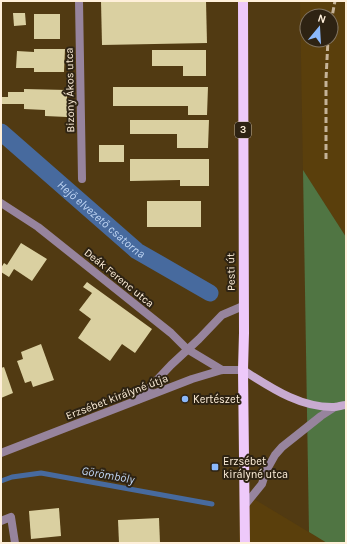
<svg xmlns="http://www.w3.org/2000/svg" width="347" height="544" viewBox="0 0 347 544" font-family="Karla,sans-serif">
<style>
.built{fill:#5a3f0c;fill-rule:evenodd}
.green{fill:#507543}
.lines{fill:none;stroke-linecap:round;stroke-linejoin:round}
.stream{stroke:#476a9e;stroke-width:5}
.canal{stroke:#476a9e;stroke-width:17}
.building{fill:#dad0a1}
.street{stroke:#97849d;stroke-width:8}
.secondary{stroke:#c8abd1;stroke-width:8}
.primary{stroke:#eec9fa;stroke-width:10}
.rail{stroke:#c5b398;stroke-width:3;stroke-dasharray:6 3;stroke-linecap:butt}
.poi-dot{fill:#8bb9fc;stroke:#2e2313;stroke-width:1.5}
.labels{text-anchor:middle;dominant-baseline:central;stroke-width:4;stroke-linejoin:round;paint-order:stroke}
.shield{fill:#2e2313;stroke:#c0b29f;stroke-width:1}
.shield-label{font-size:10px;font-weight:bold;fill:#fff0db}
.street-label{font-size:11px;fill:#fff0db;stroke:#2e2313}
.poi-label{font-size:11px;fill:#fff0db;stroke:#2e2313;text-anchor:start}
.water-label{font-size:12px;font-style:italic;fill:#c0d6f4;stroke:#2e2313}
</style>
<rect width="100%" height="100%" fill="#513a12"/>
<g class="built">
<path d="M300,1H346V237L303,170ZM307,16H331V40H307Z"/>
<polygon points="239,490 327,543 239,543"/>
</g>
<polygon class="green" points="303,170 346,237 346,543 327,543 309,532"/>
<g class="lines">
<polyline class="stream" points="1,481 12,477 41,473 212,504"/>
<path class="canal" id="s1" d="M1,132L137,251L210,293"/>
</g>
<g class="building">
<polygon points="101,1 206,1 207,43 102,45"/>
<polygon points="13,13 25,13 26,25 14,26"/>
<rect x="34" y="14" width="26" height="25"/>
<polygon points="34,49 65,49 64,72 34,72 34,68 16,68 17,51 34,52"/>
<polygon points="152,50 206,50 206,76 183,76 183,66 152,66"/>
<polygon points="113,87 208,87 207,115 188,115 188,106 113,106"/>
<polygon points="24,89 67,90 67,117 45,116 45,110 24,109 24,104 1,104 1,97 8,97 8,92 24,92"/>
<polygon points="130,120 209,120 208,148 177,148 177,134 130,134"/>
<rect x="99" y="145" width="25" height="17"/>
<polygon points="130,159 209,159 209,186 180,186 180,180 130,181"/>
<rect x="147" y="201" width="54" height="26"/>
<polygon points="21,243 47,259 32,281 14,269 9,277 1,272 1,268 4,263 7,265"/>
<polygon points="87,282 152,329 135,353 122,344 110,361 78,338 91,319 79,310 92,293 83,287"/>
<polygon points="41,344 54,380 33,387 31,381 25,383 17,361 23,359 21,352"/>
<polygon points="4,367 13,393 1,398 1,368"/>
<polygon points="59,508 61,536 31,539 29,511"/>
<polygon points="159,518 160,543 119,543 118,520"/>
</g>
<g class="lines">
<g class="street">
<polyline points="79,1 82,179"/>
<polyline points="1,203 38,227 171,333 187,349 222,370"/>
<polyline points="139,399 171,365 199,339 222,315 243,306"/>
<polyline points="1,453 192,379 222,370 243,370"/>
<polyline points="245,505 262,484 266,471 270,464 275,455 282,447 321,416 335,407"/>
<polyline points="1,521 11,517 15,543"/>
</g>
<path class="secondary" d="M243,370C270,387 300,408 334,407C338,407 342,405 346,405"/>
<polyline class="primary" points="243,1 244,333 243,370 245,543"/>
<g class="rail">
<polyline points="331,22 335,1"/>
<polyline points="326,159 326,79 328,40"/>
</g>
</g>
<g class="poi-dot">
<circle cx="185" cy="399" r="4"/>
<rect x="211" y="463" width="8" height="8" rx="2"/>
</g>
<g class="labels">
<rect class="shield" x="235" y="122" width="16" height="16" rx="3"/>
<g class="shield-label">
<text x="243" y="130">3</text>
</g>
<g class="street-label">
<text transform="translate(70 90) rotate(-91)">Bizony Ákos utca</text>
<text transform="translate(231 272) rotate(-91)">Pesti út</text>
<text transform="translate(119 278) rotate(39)">Deák Ferenc utca</text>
<text transform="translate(117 397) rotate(-21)">Erzsébet királyné útja</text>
</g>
<g class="poi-label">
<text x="193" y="399">Kertészet</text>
<text x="223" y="461">Erzsébet<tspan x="223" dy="13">királyné utca</tspan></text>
</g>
<g class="water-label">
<text stroke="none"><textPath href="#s1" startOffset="133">Hejő elvezető csatorna</textPath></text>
<text transform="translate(108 475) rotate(10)">Görömböly</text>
</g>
</g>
<rect width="347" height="544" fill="none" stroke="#fff0db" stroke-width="4"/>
<g transform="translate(319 28) rotate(18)"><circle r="19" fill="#2e2313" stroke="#827563"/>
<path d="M0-3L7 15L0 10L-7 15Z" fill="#8bb9fc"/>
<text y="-6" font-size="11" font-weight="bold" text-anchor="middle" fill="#fff0db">N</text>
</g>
</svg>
